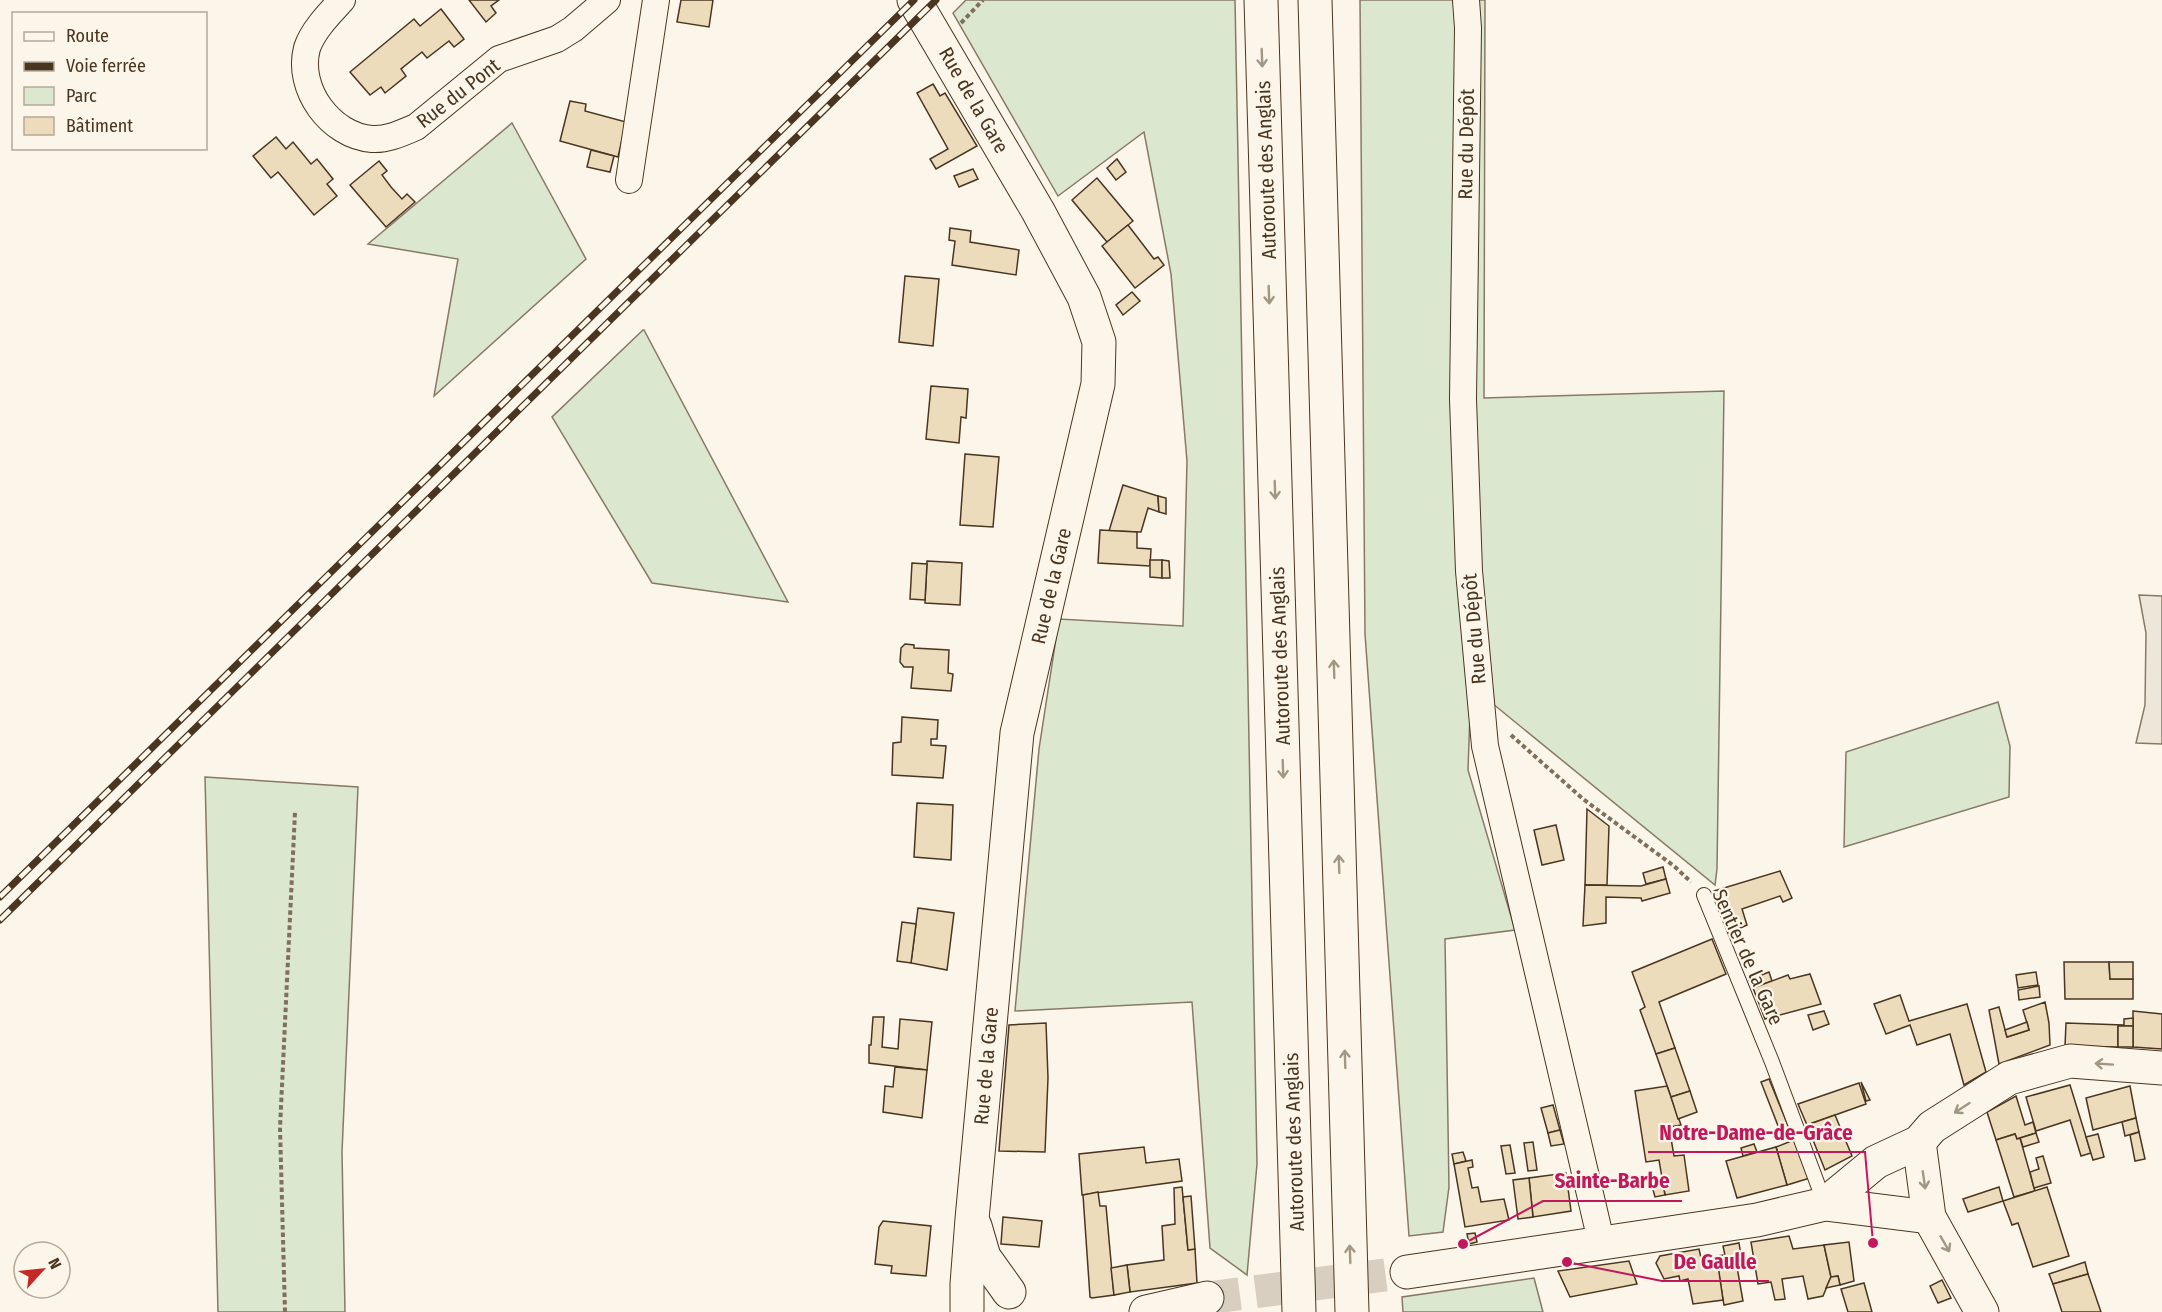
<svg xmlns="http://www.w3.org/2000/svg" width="2162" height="1312" viewBox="0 0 2162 1312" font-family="'Fira Sans Condensed',sans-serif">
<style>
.green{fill:#dce7d0;stroke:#887966;stroke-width:1.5}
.parking{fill:#ede7d9;stroke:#887966;stroke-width:1.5}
.building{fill:#ecdcbc;stroke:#4a3520;stroke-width:1.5}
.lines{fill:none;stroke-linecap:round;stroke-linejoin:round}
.tertiary-tunnel{stroke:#d8cfc1;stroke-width:33;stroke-dasharray:33 16;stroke-linecap:butt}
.service-casing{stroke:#4a3520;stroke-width:16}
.minor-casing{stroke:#4a3520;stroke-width:28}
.tertiary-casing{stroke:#4a3520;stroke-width:35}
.motorway-casing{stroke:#4a3520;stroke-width:35}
.path{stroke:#7f6f5c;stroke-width:4;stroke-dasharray:4.5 3;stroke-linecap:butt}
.service{stroke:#fbf6e9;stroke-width:14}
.minor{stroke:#fbf6e9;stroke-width:26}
.tertiary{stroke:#fbf6e9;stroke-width:33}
.motorway{stroke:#fbf6e9;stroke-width:33}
.rail-casing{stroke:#4a3520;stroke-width:7}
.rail{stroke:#fbf6e9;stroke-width:4.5;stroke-dasharray:14;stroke-linecap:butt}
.oneway{stroke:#a29684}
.labels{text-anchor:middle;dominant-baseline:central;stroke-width:4.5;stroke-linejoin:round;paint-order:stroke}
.street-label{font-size:20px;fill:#4a3520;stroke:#fbf6e9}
.leader{fill:none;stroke:#c2185b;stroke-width:2}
.callout-dot{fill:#c2185b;stroke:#fbf6e9;stroke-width:2}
.callout-label{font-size:21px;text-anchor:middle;font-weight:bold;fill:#c2185b;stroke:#fbf6e9;stroke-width:4.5;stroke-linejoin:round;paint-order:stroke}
</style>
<rect width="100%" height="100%" fill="#fbf6e9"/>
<g class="green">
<polygon points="966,0 1235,0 1257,1164 1247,1275 1210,1248 1192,1002 1015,1011 1039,749 1059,619 1183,626 1187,461 1171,274 1144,132 1058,196 953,13"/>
<polygon points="1360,0 1485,0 1484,398 1724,391 1717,869 1715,885 1471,686 1468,770 1515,930 1445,939 1449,1187 1443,1232 1409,1236 1365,634"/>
<polygon points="512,123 586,259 434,396 458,259 368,244"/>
<polygon points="643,330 644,330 788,602 652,583 552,417"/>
<polygon points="1998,702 2010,746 2009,797 1844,847 1846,752"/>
<polygon points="205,777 358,787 342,1152 345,1312 218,1312"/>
<polygon points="1534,1278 1543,1312 1403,1312 1402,1297"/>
</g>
<polygon class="parking" points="2139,595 2162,596 2162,744 2136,743 2145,705 2146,633"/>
<g class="building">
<polygon points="469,0 499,0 491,6 496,13 486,22"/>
<polygon points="681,0 713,0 709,27 677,22"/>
<polygon points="441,9 464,39 454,47 449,41 427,58 422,52 401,69 406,76 385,93 381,87 370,95 350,72 414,19 420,26"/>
<polygon points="933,84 940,96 945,93 977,146 936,169 930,159 948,149 917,93"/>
<polygon points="570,101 586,104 585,111 626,122 618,157 560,141"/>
<polygon points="276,137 286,149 293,142 311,164 317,159 333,179 327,184 337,196 314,215 278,172 271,178 253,156"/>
<polygon points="591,150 614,156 610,172 587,167"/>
<polygon points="1117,159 1126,172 1116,180 1107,168"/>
<polygon points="379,161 387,171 382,175 391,187 402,199 407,194 415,202 386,227 350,185"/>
<polygon points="973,169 978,179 959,187 954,176"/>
<polygon points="1097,178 1133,221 1107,242 1072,200"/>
<polygon points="1128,225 1154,259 1158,257 1164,265 1135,288 1102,246"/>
<polygon points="950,228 971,231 970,242 1019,250 1016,275 952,265 955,241 949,240"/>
<polygon points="905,276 939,279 933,346 899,342"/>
<polygon points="1132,292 1140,301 1123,315 1116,305"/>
<polygon points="931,386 968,389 966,418 961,417 959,443 926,439"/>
<polygon points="965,454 999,457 993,527 960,525"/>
<polygon points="1123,485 1158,496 1159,512 1148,508 1141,532 1109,531"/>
<polygon points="1158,496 1166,498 1166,514 1159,512"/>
<polygon points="1100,530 1137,532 1137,548 1151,549 1150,566 1098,563"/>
<polygon points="1150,560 1162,560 1162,578 1150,577"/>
<polygon points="1162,560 1169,561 1170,578 1162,578"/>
<polygon points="927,561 962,563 960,605 925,603"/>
<polygon points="912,563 927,564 925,600 910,599"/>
<polygon points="905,644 914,645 914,648 949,650 948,673 953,674 951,691 911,688 913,667 904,667 900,662 901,648"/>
<polygon points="902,717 938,720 937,739 931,739 931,745 946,746 943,778 892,775 893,743 901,742"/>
<polygon points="917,803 953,805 951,860 914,857"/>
<polygon points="1587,809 1609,826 1607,885 1585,885"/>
<polygon points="1556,825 1564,860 1542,865 1534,830"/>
<polygon points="1663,867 1666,879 1646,884 1643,873"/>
<polygon points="1780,871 1792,898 1783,902 1780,896 1742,909 1747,925 1729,933 1714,891"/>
<polygon points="1666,879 1670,893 1642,901 1641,898 1606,897 1606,923 1583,926 1585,885 1641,886"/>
<polygon points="918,908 954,913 947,970 911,963"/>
<polygon points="902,922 916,924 911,963 897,961"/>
<polygon points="1712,939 1726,974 1659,1002 1675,1048 1656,1054 1640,1010 1645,1007 1632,972"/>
<polygon points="2064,962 2109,962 2110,979 2133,979 2133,999 2065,999"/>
<polygon points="2109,962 2133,962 2133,979 2110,979"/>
<polygon points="1769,972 1772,981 1753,988 1749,980"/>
<polygon points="2036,972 2038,985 2018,988 2016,975"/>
<polygon points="1810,974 1821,1004 1765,1019 1753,988 1788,975 1790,979"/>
<polygon points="2039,986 2040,997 2019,1000 2018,990"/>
<polygon points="1900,995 1909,1021 1967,1004 1986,1072 1964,1085 1950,1034 1917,1045 1910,1025 1886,1034 1874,1004"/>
<polygon points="2045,1002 2049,1023 2050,1045 1999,1064 1989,1010 1999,1007 2007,1037 2029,1030 2023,1010"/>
<polygon points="1824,1011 1829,1024 1813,1030 1808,1015"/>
<polygon points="2133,1011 2162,1014 2162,1049 2133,1047"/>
<polygon points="873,1017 884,1017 882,1047 898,1049 900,1019 932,1022 927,1070 869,1063 869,1045 871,1045"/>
<polygon points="2133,1018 2133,1026 2124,1026 2124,1019"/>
<polygon points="2027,1022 2029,1030 2007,1037 2005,1030"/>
<polygon points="1046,1023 1048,1078 1045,1152 999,1151 1009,1025"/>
<polygon points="2066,1023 2124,1025 2118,1026 2118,1047 2065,1046"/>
<rect x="2118" y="1026" width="15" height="21"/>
<polygon points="1675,1048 1690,1091 1671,1097 1656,1054"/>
<polygon points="895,1067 927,1070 922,1118 883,1112 885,1086 893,1087"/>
<polygon points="1769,1079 1791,1133 1782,1136 1761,1082"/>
<polygon points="1861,1082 1870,1100 1866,1101"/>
<polygon points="1859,1083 1866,1104 1807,1125 1798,1104"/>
<polygon points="2070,1085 2091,1153 2081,1156 2070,1120 2036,1131 2026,1097"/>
<polygon points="1667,1086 1681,1125 1669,1127 1674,1156 1684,1155 1689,1191 1665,1195 1659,1160 1646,1162 1635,1091"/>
<polygon points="2130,1086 2136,1118 2093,1130 2086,1098"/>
<polygon points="1690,1091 1697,1112 1678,1119 1671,1097"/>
<polygon points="2016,1096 2025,1125 2033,1122 2036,1133 2017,1139 2015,1134 1996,1140 1987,1112"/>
<polygon points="1553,1105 1560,1130 1548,1133 1541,1108"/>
<polygon points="1835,1115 1852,1156 1825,1170 1807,1125"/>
<polygon points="2136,1118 2139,1132 2125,1136 2122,1122"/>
<polygon points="1560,1130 1564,1144 1551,1146 1548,1133"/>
<polygon points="2139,1132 2145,1159 2135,1161 2130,1135"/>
<polygon points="2036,1133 2039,1142 2023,1147 2020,1138"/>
<polygon points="2015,1134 2017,1139 2020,1138 2035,1191 2014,1197 1996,1140"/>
<polygon points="2098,1134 2104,1157 2093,1160 2086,1137"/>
<polygon points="1794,1140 1810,1178 1787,1185 1776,1147"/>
<polygon points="1533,1142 1537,1170 1528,1171 1524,1143"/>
<polygon points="1754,1144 1757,1152 1743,1156 1741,1148"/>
<polygon points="1510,1145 1515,1173 1506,1174 1501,1146"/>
<polygon points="1144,1147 1146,1163 1179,1159 1182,1181 1082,1195 1079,1154"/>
<polygon points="1776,1147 1787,1185 1737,1198 1726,1161"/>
<polygon points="1463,1152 1466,1161 1454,1164 1452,1154"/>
<polygon points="2043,1156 2051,1183 2034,1188 2030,1172 2039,1169 2036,1158"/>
<polygon points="1472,1160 1473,1167 1468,1168 1472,1188 1478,1187 1481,1202 1504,1199 1509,1220 1465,1227 1454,1164"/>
<polygon points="1566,1173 1571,1211 1533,1217 1529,1178"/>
<polygon points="1529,1178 1533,1217 1518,1219 1513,1180"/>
<polygon points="1663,1184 1665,1195 1655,1197 1652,1186"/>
<polygon points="1182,1187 1188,1250 1195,1249 1197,1283 1130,1292 1127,1265 1164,1260 1162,1226 1175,1224 1174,1188"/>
<polygon points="1999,1187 2003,1201 1968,1212 1963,1199"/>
<polygon points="2047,1187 2069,1256 2033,1267 2018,1223 2012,1225 2003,1201"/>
<polygon points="1098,1192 1100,1206 1106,1206 1114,1295 1092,1298 1090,1297 1083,1195"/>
<polygon points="1191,1196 1195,1249 1188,1250 1183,1197"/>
<polygon points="1003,1217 1042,1221 1039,1247 1001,1244"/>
<polygon points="883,1221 931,1226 926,1276 891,1273 892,1266 875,1264 879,1227"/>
<polygon points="1475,1233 1477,1242 1469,1244 1467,1234"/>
<polygon points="1789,1236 1793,1249 1824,1245 1831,1277 1823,1296 1808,1299 1803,1276 1782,1279 1785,1299 1775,1300 1771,1282 1758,1284 1751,1242"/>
<polygon points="1849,1242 1854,1281 1840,1285 1838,1276 1831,1277 1824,1245"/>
<polygon points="1739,1243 1742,1262 1737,1267 1743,1301 1724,1305 1716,1256 1725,1255 1723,1246"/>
<polygon points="1699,1249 1703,1267 1718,1265 1723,1300 1693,1304 1688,1279 1680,1281 1679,1276 1664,1279 1656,1263 1660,1256"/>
<polygon points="1629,1261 1637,1284 1570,1297 1558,1271"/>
<polygon points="2085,1262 2088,1274 2053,1284 2049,1274"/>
<polygon points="1127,1265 1130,1292 1114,1295 1111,1268"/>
<polygon points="2088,1274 2101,1312 2062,1312 2053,1284"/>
<polygon points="1838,1276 1840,1285 1826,1288 1831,1277"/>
<polygon points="1942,1280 1951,1298 1938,1303 1930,1286"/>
<polygon points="1864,1283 1872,1312 1848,1312 1841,1289"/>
</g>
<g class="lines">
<polyline class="tertiary-tunnel" points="1207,1298 1407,1272"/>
<defs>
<polyline id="service" points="1704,895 1772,1062 1825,1204"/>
<g id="minor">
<path d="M342,0C330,13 313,30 307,48C296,89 331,136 372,139C387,140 402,133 416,127L499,59L557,39L573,29L607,0"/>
<polyline points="1466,0 1468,28 1463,399 1469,571 1485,746 1602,1245"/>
<polyline points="629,180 656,0"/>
</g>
<g id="tertiary">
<polyline points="914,0 1038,211 1084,297 1099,342 1098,384 1017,733 972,1219 967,1284 967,1310"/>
<polyline points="1919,1142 1929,1217 1982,1312"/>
<polyline points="1825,1204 1876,1162 1919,1142 1932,1127 2009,1078 2070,1061 2162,1068"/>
<polyline points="975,1226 984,1257 1009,1292"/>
<polyline points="1407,1272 1757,1220 1825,1204 1929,1217"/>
<polyline points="1146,1312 1207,1298"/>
</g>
<g id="motorway">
<polyline points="1261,0 1299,1312"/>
<polyline points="1315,0 1352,1312"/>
</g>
</defs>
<use href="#service" class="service-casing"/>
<use href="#minor" class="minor-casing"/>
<use href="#tertiary" class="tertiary-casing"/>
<use href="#motorway" class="motorway-casing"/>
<g class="path">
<polyline points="961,23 983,0"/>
<polyline points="1511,735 1583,799 1674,866 1691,882"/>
<polyline points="285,1312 280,1128 295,812"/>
</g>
<use href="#service" class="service"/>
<use href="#minor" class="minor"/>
<use href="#tertiary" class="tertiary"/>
<use href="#motorway" class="motorway"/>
<defs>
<g id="rail">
<polyline points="0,897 914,0"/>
<polyline points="0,920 936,0"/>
</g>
</defs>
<use href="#rail" class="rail-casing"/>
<use href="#rail" class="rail"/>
</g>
<defs><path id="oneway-shaft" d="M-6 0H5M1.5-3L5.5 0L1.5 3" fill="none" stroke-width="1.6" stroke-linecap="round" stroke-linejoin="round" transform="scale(1.5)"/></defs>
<g class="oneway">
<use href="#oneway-shaft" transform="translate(1262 58) rotate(88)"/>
<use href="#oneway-shaft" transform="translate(1269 295) rotate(88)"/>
<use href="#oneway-shaft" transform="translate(1275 490) rotate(88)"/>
<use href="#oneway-shaft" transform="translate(1334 669) rotate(-92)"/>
<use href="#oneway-shaft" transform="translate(1283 769) rotate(88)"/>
<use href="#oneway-shaft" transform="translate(1339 864) rotate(-92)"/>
<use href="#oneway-shaft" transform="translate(1345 1059) rotate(-92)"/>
<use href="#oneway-shaft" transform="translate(2104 1064) rotate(-176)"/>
<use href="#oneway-shaft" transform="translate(1962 1108) rotate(147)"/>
<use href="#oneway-shaft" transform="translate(1924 1180) rotate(82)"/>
<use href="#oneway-shaft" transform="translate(1945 1244) rotate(60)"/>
<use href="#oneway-shaft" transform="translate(1350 1254) rotate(-92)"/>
</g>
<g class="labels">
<g class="street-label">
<text transform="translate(458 93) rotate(-38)">Rue du Pont</text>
<text transform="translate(974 100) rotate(60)">Rue de la Gare</text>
<text transform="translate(1466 144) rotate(-89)">Rue du Dépôt</text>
<text transform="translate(1266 170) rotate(-92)">Autoroute des Anglais</text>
<text transform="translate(1051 586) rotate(-77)">Rue de la Gare</text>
<text transform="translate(1474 629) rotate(-95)">Rue du Dépôt</text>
<text transform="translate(1280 656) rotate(-92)">Autoroute des Anglais</text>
<text transform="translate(1748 957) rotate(66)">Sentier de la Gare</text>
<text transform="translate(986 1066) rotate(-85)">Rue de la Gare</text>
<text transform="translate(1294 1142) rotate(-92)">Autoroute des Anglais</text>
</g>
</g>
<path class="leader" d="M1873 1243L1865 1152H1648M1463 1244L1543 1201H1682M1567 1262L1662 1281H1769"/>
<g class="callout-dot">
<circle cx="1873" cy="1243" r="6"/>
<circle cx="1463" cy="1244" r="6"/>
<circle cx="1567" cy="1262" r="6"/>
</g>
<g class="callout-label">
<text x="1756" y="1140">Notre-Dame-de-Grâce</text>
<text x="1612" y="1188">Sainte-Barbe</text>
<text x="1715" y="1269">De Gaulle</text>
</g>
<rect x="12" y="12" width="195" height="138" fill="#fbf6e9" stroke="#b4a999" stroke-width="1.5"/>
<rect x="24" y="32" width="30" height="9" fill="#fbf6e9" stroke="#b4a999" stroke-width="1.5"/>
<text x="66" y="42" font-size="18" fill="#4a3520">Route</text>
<rect x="24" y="62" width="30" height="9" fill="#4a3520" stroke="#b4a999" stroke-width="1.5"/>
<text x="66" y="72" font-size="18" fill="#4a3520">Voie ferrée</text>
<rect x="24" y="87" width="30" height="18" fill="#dce7d0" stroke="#b4a999" stroke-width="1.5"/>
<text x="66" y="102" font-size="18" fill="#4a3520">Parc</text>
<rect x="24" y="117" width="30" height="18" fill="#ecdcbc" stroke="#b4a999" stroke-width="1.5"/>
<text x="66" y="132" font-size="18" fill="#4a3520">Bâtiment</text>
<g transform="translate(42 1270) rotate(63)"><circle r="28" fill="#fbf6e9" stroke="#b4a999" stroke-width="1.5"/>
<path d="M0-4.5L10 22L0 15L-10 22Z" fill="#c62828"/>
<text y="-9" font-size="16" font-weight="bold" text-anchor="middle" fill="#4a3520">N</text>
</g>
</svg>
